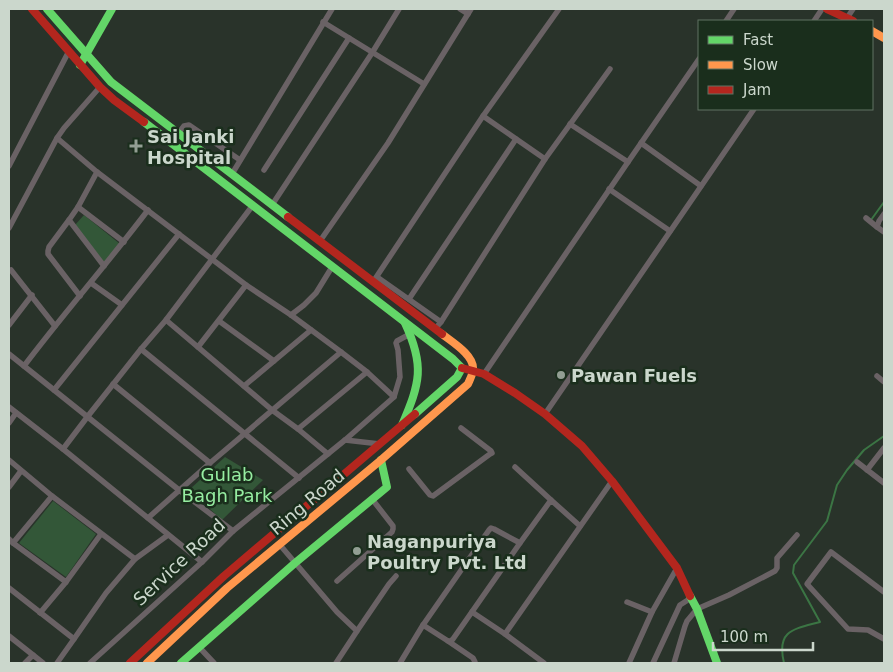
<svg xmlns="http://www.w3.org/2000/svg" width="893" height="672" viewBox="0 0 893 672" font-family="'DejaVu Sans',sans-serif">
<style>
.green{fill:#335738}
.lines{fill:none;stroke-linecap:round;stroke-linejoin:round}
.stream{stroke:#3b7544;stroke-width:2}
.street{stroke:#6a6265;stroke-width:5.5}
.fast{stroke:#63d668;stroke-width:8}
.slow{stroke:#ff974d;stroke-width:8}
.jam{stroke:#b3261e;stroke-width:8}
.poi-dot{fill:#929e93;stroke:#1a2e1c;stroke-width:2}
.labels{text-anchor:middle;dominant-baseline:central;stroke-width:5;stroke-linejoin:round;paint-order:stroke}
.poi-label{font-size:18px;font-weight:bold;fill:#cbd7cc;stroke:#1a2e1c;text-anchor:start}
.park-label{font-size:18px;fill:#96eda1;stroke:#1a2e1c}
.street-label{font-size:18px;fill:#cbd7cc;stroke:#1a2e1c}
</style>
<rect width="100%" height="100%" fill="#29332a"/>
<g class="green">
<polygon points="84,215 120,244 104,262 75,225"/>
<polygon points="225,457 263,480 222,520 189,490"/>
<polygon points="53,501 96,534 66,577 19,543"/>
</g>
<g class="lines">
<g class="stream">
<polyline points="871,220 884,202"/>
<path d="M784,663C776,630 794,629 820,622L793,573L794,565L827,521L837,485L847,470L864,450L884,436"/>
</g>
<g class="street">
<polyline points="460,9 468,14"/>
<polyline points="847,18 853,9"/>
<polyline points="726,21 734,9"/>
<polyline points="814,21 822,9"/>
<polyline points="323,22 424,84"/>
<polyline points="570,124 628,162"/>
<polyline points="178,134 184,126 189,125 240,160"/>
<polyline points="57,138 97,172 246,285 291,315 341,352 210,463 148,518"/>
<polyline points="641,143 701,186"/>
<polyline points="545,159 610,69"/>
<polyline points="9,166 69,51"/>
<polyline points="264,170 349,38"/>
<polyline points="97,172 78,207 69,220 104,266"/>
<polyline points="232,174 332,9"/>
<polyline points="609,189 670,231"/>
<polyline points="272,205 372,53 399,9"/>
<polyline points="78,207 124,242"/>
<polyline points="884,214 879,221 877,227 884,232"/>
<polyline points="866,218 877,227"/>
<polyline points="69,220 49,247 48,251 48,254 80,296"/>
<polyline points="9,228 57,138 64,128 100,87"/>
<polyline points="320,241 388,143 471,9"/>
<polyline points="11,270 55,326"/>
<polyline points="377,277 441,322"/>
<polyline points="373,282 483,116 559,9"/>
<polyline points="91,283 122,305"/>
<polyline points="409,299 516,139"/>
<polyline points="291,315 304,305 316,293 332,267"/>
<polyline points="166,320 272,410 298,429 367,372 394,397"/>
<polyline points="219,321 274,361"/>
<polyline points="9,325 32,295"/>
<polyline points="435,329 441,322 545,159 483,116"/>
<polyline points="198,347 246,285"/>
<polyline points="141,349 299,478"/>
<polyline points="341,352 367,372"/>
<polyline points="9,354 179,490 233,531"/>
<path d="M24,366C64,313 108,263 148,210"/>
<polyline points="484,374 628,162 699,59"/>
<polyline points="877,376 884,382"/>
<polyline points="113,384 210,463"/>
<polyline points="244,386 311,330"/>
<polyline points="54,390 179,234"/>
<polyline points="9,407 63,449 202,562"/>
<polyline points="545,414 754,109"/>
<polyline points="9,423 16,413"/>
<polyline points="298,429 328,454"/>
<polyline points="345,440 380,444"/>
<polyline points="63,449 88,416 141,349 166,320 253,205"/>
<polyline points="9,460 52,496 135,559 106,593 74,639"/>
<polyline points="857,462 884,483"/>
<polyline points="515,467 551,500"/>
<polyline points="409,469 430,495 433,496 490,454 492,453 491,451 461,428"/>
<polyline points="867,470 884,448"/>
<polyline points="9,487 21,471"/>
<polyline points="9,539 13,543 52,496"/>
<polyline points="13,543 66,582 101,534"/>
<polyline points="280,545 337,612 357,631 336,663"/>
<polyline points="135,559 168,535"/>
<polyline points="337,581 392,532 393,529 393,526 372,499"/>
<polyline points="9,588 74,639 57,663"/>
<polyline points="884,592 831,552 807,584 848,629 868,630 884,639"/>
<polyline points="627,602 652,612"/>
<polyline points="472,612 505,634"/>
<polyline points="40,613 66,582"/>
<polyline points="423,625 448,641 451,641 453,639 520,543"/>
<polyline points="357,631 389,584 396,576"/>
<polyline points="9,636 33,655"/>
<polyline points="448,641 473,658 475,662 475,663"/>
<polyline points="199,647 214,663"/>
<polyline points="25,663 33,655 43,663"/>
<polyline points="90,663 202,562 233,531 345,440 394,397 400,377 398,350 396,343 397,341 410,334"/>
<polyline points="400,663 423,625 489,530 491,528 494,529 520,543 551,500 580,526"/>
<polyline points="544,663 505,634 612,481"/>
<polyline points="629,663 652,612 677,568"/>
<polyline points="653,663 680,605 691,598"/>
<polyline points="674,663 685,626 687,621 697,609 729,595 775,571 777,568 777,558 797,535"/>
</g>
<g class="fast">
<polyline points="47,9 111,82 288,217"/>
<polyline points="80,65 112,9"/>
<polyline points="144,122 453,359 462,368 457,377 415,414"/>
<path d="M402,425C420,383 425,366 405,323"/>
<polyline points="690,596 697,609 717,663"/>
<polyline points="181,663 295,563 387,487 381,460"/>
</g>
<g class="slow">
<polyline points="872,31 884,38"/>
<path d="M147,663L227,588L381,460L468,384C470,379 473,374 473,369C474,355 452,342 442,334"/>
</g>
<g class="jam">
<polyline points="32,9 100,87 114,100 144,122"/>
<polyline points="827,9 853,21"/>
<polyline points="288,217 442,334"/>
<polyline points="462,368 484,374 515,393 545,414 582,446 612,481 677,568 690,596"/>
<polyline points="130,663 224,576 415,414"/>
</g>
</g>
<g class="poi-dot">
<path d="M133.5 138.5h5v5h5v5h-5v5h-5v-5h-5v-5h5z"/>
<circle cx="561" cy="375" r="5"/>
<circle cx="357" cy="551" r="5"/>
</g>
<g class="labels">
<g class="poi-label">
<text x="147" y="136">Sai Janki<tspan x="147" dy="21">Hospital</tspan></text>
<text x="571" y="375">Pawan Fuels</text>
<text x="367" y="541">Naganpuriya<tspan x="367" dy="21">Poultry Pvt. Ltd</tspan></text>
</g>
<g class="park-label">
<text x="227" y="474">Gulab<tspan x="227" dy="21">Bagh Park</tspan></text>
</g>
<g class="street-label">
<text transform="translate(307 502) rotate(-40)">Ring Road</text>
<text transform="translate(179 562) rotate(-43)">Service Road</text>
</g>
</g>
<rect width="893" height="672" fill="none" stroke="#cbd7cc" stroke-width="20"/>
<rect x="698" y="20" width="175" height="90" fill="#1a2e1c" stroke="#617262"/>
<rect x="708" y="36" width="25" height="8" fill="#63d668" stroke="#617262"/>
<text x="743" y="45" font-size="15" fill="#cbd7cc">Fast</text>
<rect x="708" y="61" width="25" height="8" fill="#ff974d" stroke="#617262"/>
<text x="743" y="70" font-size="15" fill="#cbd7cc">Slow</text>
<rect x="708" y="86" width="25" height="8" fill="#b3261e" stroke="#617262"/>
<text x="743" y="95" font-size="15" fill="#cbd7cc">Jam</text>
<path d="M713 642v8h100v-8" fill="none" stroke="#cbd7cc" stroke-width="2.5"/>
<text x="720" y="642" font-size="15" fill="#cbd7cc" stroke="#1a2e1c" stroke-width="4" paint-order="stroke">100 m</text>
</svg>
